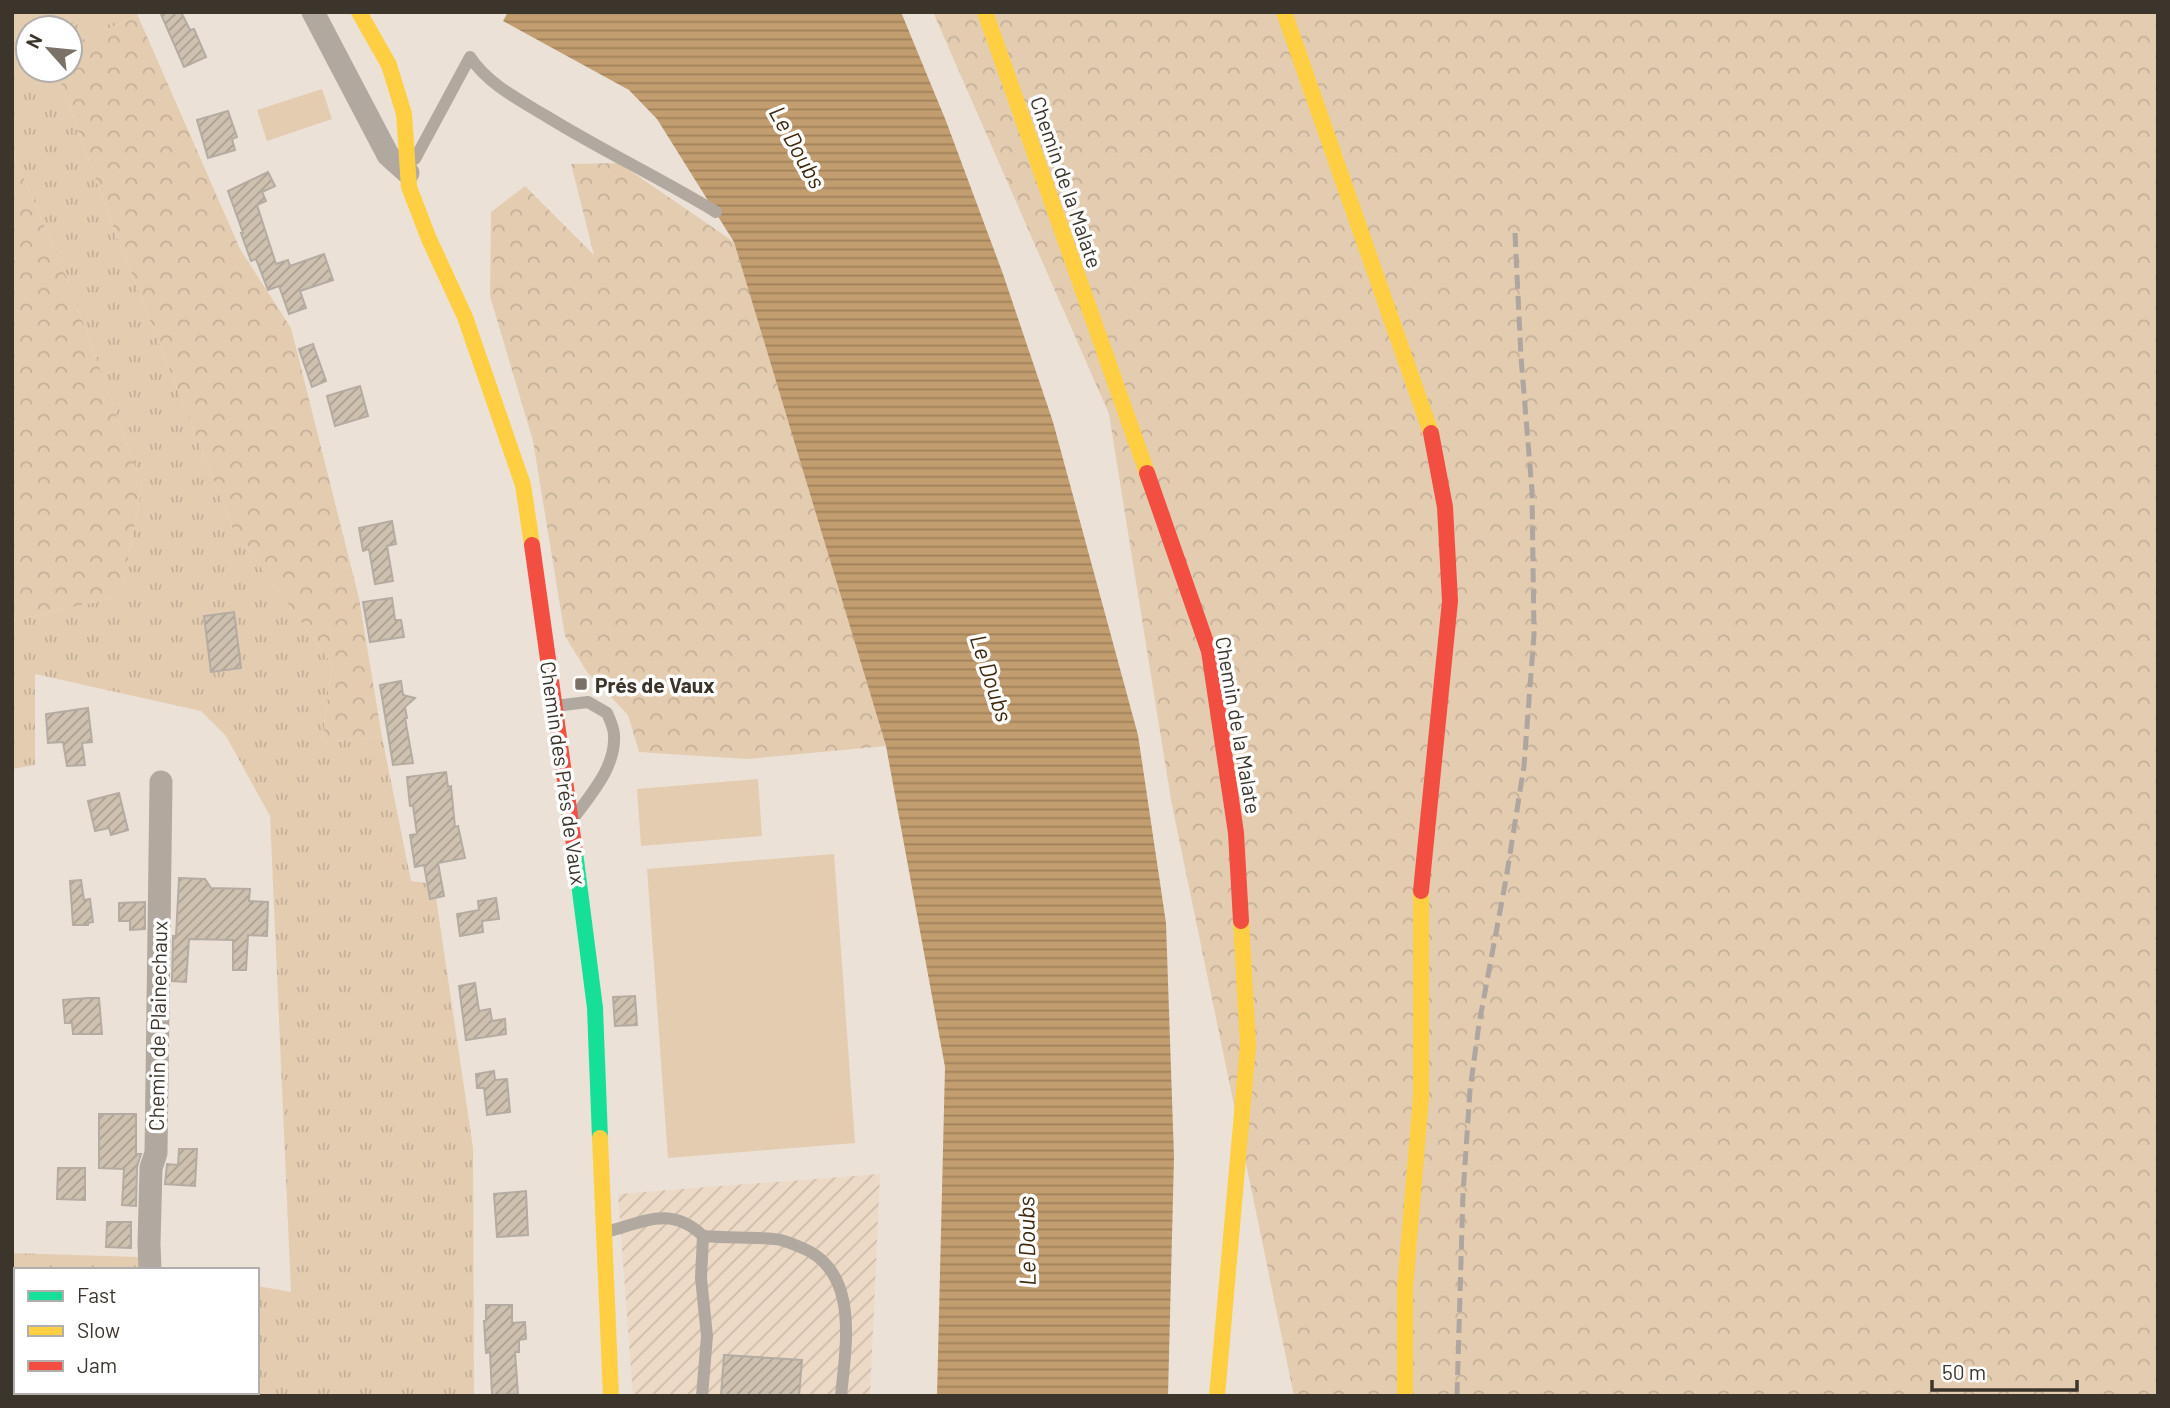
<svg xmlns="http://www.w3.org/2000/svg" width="2170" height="1408" viewBox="0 0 2170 1408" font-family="Barlow,sans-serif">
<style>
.industrial{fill:url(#industrial-furrows)}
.grass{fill:url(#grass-tufts)}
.forest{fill:url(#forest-crowns)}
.garden{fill:#e4ccb1}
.water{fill:url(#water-rules)}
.building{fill:url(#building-hatch);stroke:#b4aca3;stroke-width:2}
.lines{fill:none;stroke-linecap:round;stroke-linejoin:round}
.lane{stroke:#b1a99f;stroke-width:12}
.street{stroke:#b1a99f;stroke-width:23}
.fast{stroke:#16e098;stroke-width:16}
.slow{stroke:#ffcf43;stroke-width:16}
.jam{stroke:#f24e42;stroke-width:16}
.rail{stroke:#afa69f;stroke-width:5;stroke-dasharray:14 7;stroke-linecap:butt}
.poi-dot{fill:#7a7168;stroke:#fff;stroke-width:2.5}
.labels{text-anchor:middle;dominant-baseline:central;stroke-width:7;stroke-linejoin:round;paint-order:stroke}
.street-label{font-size:21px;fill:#3c352c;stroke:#fff}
.poi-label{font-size:21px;font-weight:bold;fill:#3c352c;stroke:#fff;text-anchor:start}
.water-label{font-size:23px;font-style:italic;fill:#3e290e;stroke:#fff}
</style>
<defs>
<pattern id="industrial-furrows" width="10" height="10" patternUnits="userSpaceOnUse" patternTransform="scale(1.75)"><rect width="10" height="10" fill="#eddac6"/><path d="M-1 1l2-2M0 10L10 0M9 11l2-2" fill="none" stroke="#ccbcaa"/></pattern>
<pattern id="grass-tufts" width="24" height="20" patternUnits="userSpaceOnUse" patternTransform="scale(1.75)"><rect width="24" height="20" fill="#e4ccb1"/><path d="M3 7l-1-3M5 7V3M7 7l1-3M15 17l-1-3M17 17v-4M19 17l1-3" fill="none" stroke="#c4b098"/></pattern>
<pattern id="forest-crowns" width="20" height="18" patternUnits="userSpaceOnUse" patternTransform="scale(1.75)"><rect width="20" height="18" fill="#e4ccb1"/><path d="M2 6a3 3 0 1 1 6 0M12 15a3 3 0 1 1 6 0" fill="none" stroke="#c4b098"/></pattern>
<pattern id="water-rules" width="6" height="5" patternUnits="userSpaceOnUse" patternTransform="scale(1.75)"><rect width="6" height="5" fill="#c29d6f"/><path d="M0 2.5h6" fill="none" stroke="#9f815b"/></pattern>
<pattern id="building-hatch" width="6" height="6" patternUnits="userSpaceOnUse" patternTransform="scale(1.75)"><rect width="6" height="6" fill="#cfc1b0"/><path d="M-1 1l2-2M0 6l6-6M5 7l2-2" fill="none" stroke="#a99e8f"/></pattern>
</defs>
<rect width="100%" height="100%" fill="#ece1d6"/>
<polygon class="industrial" points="880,1174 870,1396 633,1396 618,1194"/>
<g class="grass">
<polygon points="12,12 137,12 138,16 70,45 70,28 28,28 28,70 56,70 115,232 233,529 332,664 322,742 382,737 411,881 434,884 473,1148 474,1396 226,1396 225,1392 257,1392 257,1286 291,1292 270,816 226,736 201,711 35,674 35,765 12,769 12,621 121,596 142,485 66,276 12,151"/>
<polygon points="12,1253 139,1257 139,1270 16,1270 16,1363 12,1363"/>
</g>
<g class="forest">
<polygon points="933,12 2158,12 2158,1396 1294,1396 1171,800 1109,414"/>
<polygon points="138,16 240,249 291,328 359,598 382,737 322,742 332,664 233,529 115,232 56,70 70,70 70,45"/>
<polygon points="12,151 66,276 142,485 121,596 12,621"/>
<polygon points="619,163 734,242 886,746 747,759 639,752 628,715 587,672 565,636 533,441 490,296 491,212 525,186 594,255 571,164"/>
</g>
<g class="garden">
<polygon points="322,89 332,119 267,141 257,110"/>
<polygon points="758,779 762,836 641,846 637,789"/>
<polygon points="834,854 855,1143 668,1158 647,869"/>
</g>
<polygon class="water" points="508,12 901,12 946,121 1003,274 1053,422 1138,735 1166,923 1174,1157 1168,1396 937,1396 945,1067 886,746 734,242 657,119 629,90 503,21"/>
<g class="building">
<polygon points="160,12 181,12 190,30 194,29 206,57 184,67"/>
<polygon points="228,111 237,137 232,139 235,150 208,158 197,120"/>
<polygon points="268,172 275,186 262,192 266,201 257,205 276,264 288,260 290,266 324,254 333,280 300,291 306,308 289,314 279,286 268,290 256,259 251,261 241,233 243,233 228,191"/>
<polygon points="313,344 326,381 312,387 299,349"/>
<polygon points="360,386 368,416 335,426 327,396"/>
<polygon points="392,521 396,544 387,546 393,581 375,584 369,549 363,551 359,528"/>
<polygon points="392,598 395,620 401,620 404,637 370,642 363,602"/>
<polygon points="234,612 241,668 211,672 204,616"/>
<polygon points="401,681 403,695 415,698 405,707 407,718 405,718 413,763 393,765 380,685"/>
<polygon points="88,708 92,742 82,743 85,765 67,766 63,742 48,743 46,714"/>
<polygon points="446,772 448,787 451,786 455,827 458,826 465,858 438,863 444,896 430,899 424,865 415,867 410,835 417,834 413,806 410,806 407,777"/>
<polygon points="119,793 128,830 111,835 109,828 95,831 88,801"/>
<polygon points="179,878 205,879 211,888 250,889 249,901 268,902 267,936 248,935 246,970 233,970 233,940 189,939 186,982 172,981 173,936 176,936"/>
<polygon points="81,880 84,900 90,899 93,922 88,923 88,925 73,925 70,881"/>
<polygon points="496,898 499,919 482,921 483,932 460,936 457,914 479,910 478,901"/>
<polygon points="145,902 145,929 130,930 130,921 119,921 119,903"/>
<polygon points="475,983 479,1011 490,1009 492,1021 505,1019 506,1034 466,1040 459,986"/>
<polygon points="635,996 637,1025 615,1026 613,997"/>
<polygon points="88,998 99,998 102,1034 73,1034 72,1023 65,1023 63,1000"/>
<polygon points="494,1071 495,1080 507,1079 510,1112 487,1115 484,1088 477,1088 476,1074"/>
<polygon points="99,1114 136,1114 136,1154 141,1154 137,1167 136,1206 122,1205 124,1169 99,1168"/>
<polygon points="179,1149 197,1149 195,1186 165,1184 167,1164 178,1165"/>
<polygon points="58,1168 85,1168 85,1200 57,1199"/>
<polygon points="526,1191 528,1235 497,1237 494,1194"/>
<polygon points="107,1222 131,1222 131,1248 106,1247"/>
<polygon points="486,1305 512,1305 512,1323 525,1322 526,1339 519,1340 519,1352 515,1352 518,1394 492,1395 490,1352 486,1353 484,1321 486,1321"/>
<polygon points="724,1355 802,1360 799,1396 721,1396"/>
</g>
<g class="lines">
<g class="lane">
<path d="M415,159L470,57C488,84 518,99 546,116C601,150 660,178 716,212"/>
<path d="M555,706L588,702L607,713C610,720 614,728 614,735C616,766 592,793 575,816"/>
<path d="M606,1232C644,1222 671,1205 703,1236L701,1278L707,1336L702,1396"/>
<path d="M703,1236C727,1238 751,1237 774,1239C782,1239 792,1244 800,1247C860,1270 846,1344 841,1396"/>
</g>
<g class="street">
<polyline points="313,12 388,155 408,173"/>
<polyline points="150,1270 149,1244 151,1168 156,1153 161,782"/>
<polyline points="149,1392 149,1396"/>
</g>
<polyline class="fast" points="575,852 595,1008 600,1138"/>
<g class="slow">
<polyline points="359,12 389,65 404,114 409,187 429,239 465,317 523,485 532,545"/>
<polyline points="985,12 1147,473"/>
<polyline points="1284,12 1431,433"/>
<polyline points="600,1138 611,1396"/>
<polyline points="1217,1396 1248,1045 1241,921"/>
<polyline points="1405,1396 1405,1288 1421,1097 1421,891"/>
</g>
<g class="jam">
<polyline points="1147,473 1209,651 1236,833 1241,921"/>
<polyline points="532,545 575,852"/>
<polyline points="1421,891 1450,601 1445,507 1431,433"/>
</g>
<polyline class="rail" points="1457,1396 1463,1194 1470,1090 1479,1024 1506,879 1524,766 1534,634 1532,491 1521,357 1515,233"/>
</g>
<rect class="poi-dot" x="574" y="677" width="14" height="14" rx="3.5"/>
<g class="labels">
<g class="street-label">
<text transform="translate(1067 182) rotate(71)">Chemin de la Malate</text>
<text transform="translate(1239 725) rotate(80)">Chemin de la Malate</text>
<text transform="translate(564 773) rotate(82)">Chemin des Prés de Vaux</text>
<text transform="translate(157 1026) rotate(-89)">Chemin de Plainechaux</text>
</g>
<g class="poi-label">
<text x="595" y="684">Prés de Vaux</text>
</g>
<g class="water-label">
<text transform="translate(798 147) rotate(61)">Le Doubs</text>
<text transform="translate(992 678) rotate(72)">Le Doubs</text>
<text transform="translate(1026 1241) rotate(-91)">Le Doubs</text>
</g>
</g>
<rect width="2170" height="1408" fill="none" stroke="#3c352c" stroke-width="28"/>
<rect x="14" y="1268" width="245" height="126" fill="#ffffff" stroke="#b1aeab" stroke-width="2"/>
<rect x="28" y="1291" width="35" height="10" fill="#16e098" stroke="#b1aeab" stroke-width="2"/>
<text x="77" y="1303" font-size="21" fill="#3c352c">Fast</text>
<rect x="28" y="1326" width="35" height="10" fill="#ffcf43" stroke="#b1aeab" stroke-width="2"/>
<text x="77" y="1338" font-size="21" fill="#3c352c">Slow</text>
<rect x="28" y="1361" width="35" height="10" fill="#f24e42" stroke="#b1aeab" stroke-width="2"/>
<text x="77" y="1373" font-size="21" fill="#3c352c">Jam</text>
<g transform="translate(49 49) rotate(297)"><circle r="33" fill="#ffffff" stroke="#b1aeab" stroke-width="2"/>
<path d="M0-5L12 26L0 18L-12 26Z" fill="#7a7168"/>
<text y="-10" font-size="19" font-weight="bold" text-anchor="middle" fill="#3c352c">N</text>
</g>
<path d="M1932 1380v10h145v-10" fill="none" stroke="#3c352c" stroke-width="3.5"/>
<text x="1942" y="1380" font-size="21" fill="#3c352c" stroke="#ffffff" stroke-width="5" paint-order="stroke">50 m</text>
</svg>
